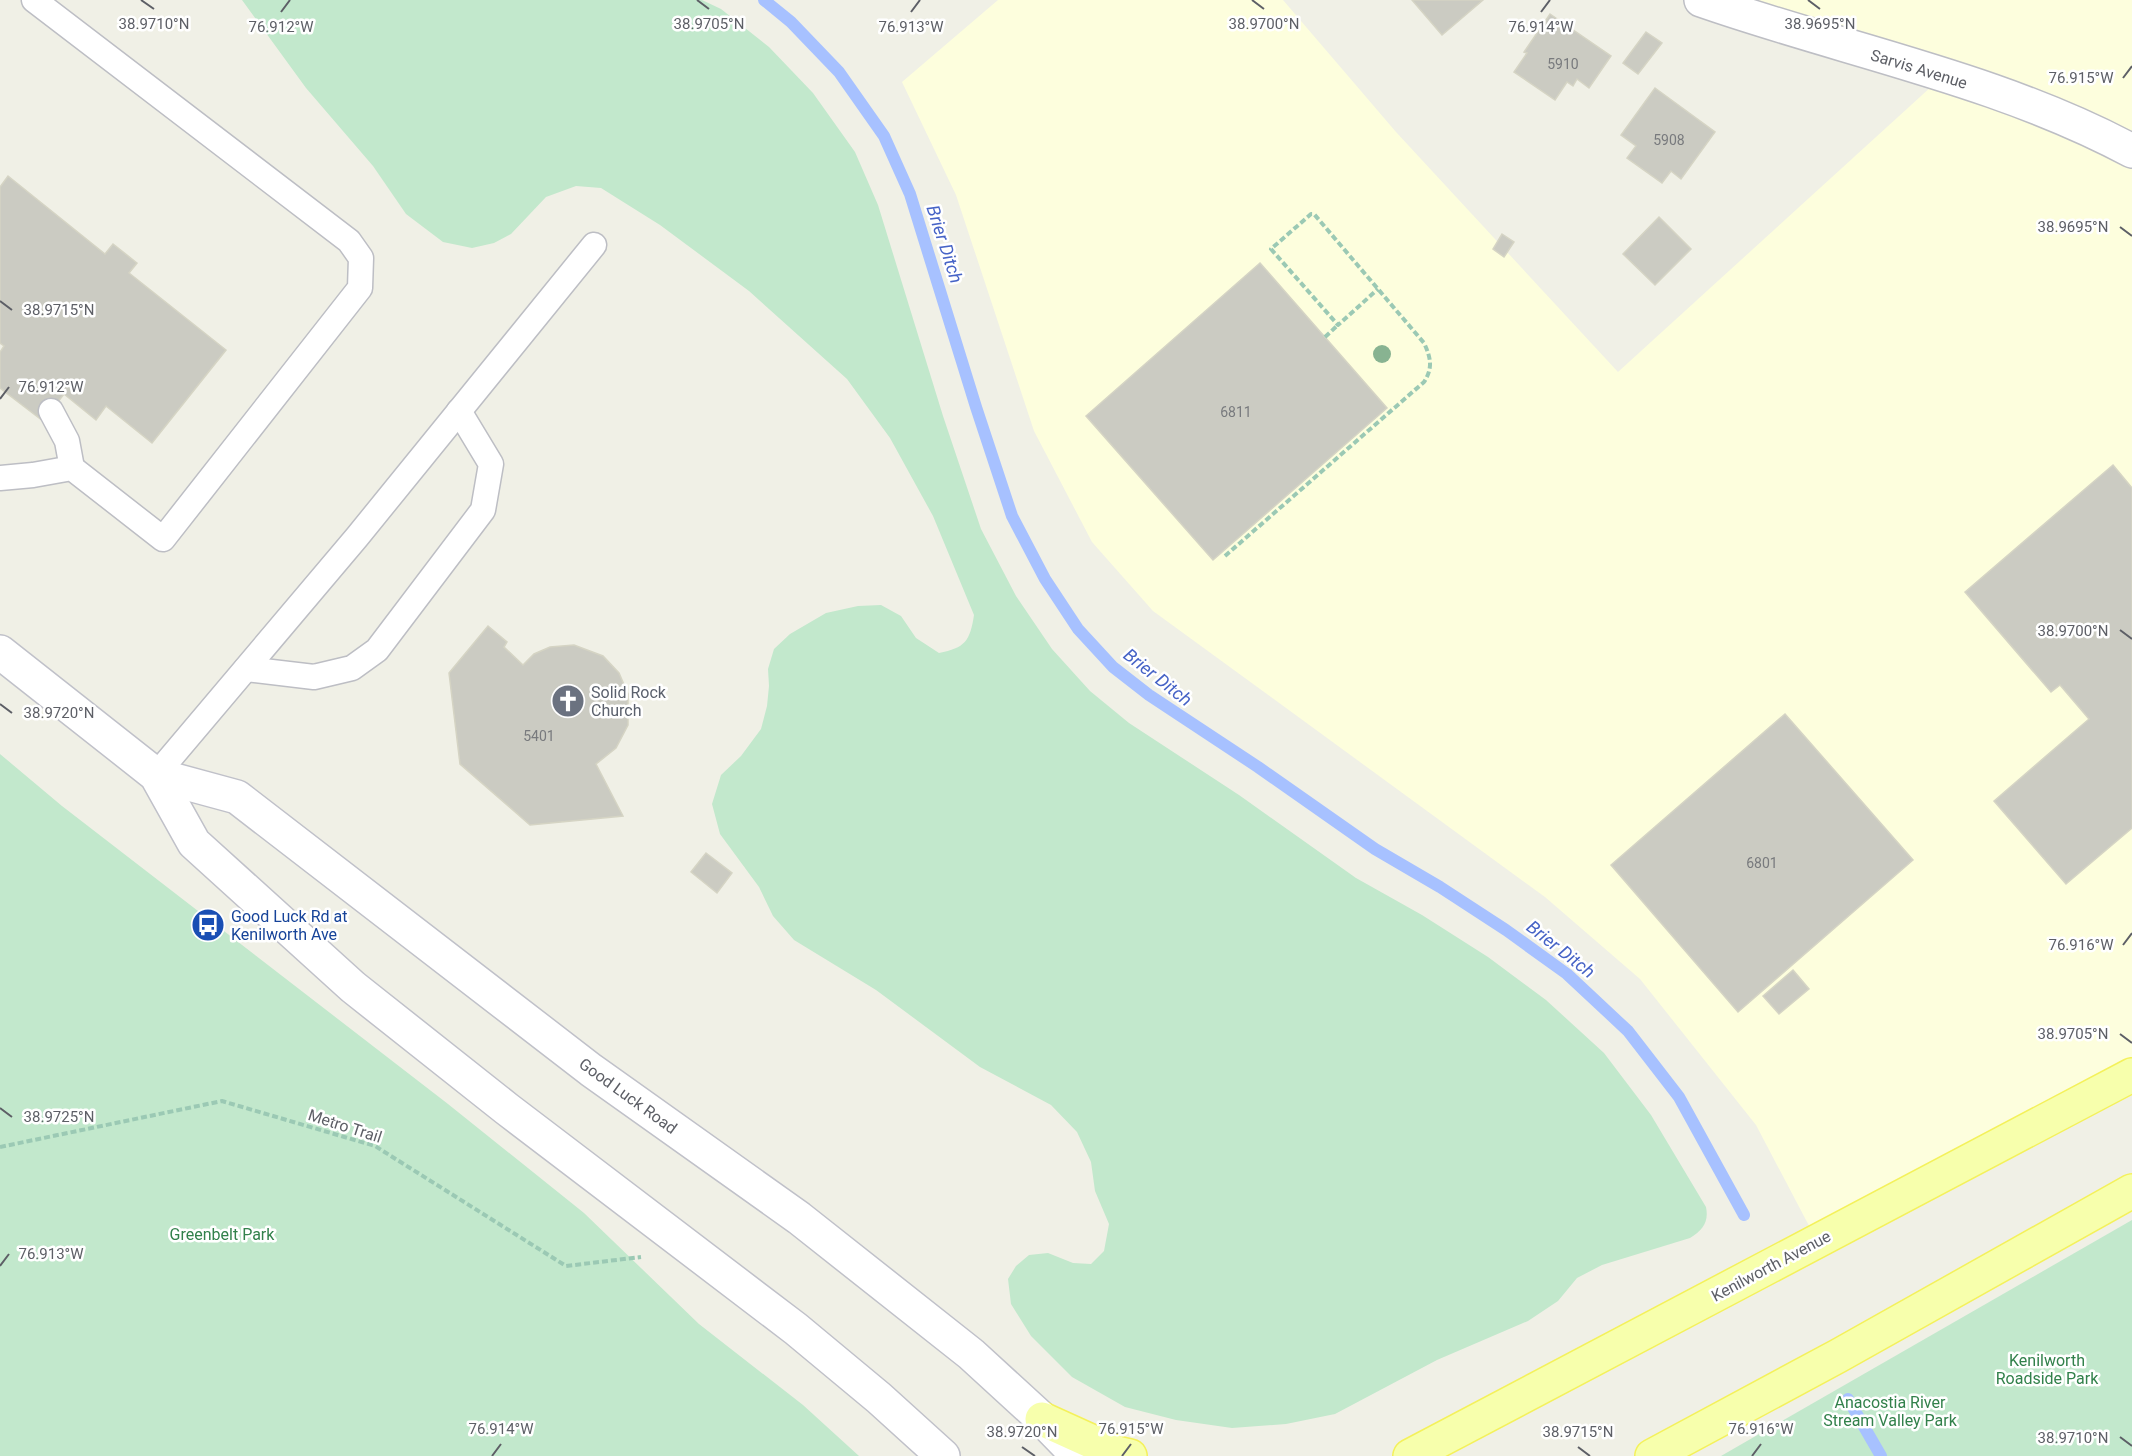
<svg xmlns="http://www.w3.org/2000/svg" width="2132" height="1456" viewBox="0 0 2132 1456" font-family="Roboto,sans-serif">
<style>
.commercial{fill:#fdfedd}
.green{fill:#c2e8cc}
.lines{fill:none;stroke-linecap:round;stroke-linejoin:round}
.stream{stroke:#a7c1ff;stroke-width:12}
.building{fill:#cbcbc2;stroke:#d5d4c4;stroke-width:1.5}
.service-casing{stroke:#bdbec4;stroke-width:27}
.minor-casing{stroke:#bdbec4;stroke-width:36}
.secondary-casing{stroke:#c0c1c9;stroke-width:36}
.primary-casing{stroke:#f4f15b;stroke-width:36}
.path{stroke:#9bc9b4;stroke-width:4;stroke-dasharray:6 3;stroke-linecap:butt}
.service{stroke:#fff;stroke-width:24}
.minor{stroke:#fff;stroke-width:33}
.secondary{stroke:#fff;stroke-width:33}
.primary{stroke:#f7ffac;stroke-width:33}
.tree{fill:#88b391}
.ticks{fill:none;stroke:#5d5f66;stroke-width:2}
.labels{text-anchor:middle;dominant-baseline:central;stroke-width:5;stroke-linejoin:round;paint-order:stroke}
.number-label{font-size:14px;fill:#787a7d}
.street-label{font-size:16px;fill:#5d5f66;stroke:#fff}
.worship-label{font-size:16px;fill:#5b616d;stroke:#fff;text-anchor:start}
.transit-label{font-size:16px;fill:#164399;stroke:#fff;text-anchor:start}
.park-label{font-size:16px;fill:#32814b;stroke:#fff}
.water-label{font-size:18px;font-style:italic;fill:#4663c6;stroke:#fff}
.ticks-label{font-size:15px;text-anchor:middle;fill:#5d5f66;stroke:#fff;stroke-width:5;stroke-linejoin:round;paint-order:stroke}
</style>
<rect width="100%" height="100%" fill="#f0f0e6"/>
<polygon class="commercial" points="998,0 1283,0 1396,132 1618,372 1943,76 1701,0 2132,0 2132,1075 1817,1241 1756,1125 1640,979 1545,897 1153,611 1092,542 1034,431 956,195 902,82"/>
<g class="green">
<path d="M242,0H702L721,9L769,47L813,93L855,152L878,205L943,416L981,529L1016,596L1052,649L1090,691L1129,723L1239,795L1356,878L1422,915L1488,957L1546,1000L1604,1053L1651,1115L1706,1207C1709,1222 1703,1230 1690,1238L1602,1265L1577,1278L1558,1301L1528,1321L1437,1360L1335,1414L1286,1424L1232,1428L1176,1420L1125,1407L1072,1377L1031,1336L1011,1304L1008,1279L1016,1266L1029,1255L1048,1253L1073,1263L1091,1264L1104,1251L1109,1224L1095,1191L1091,1162L1077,1132L1051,1105L980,1067L876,990L794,940L773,916L759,887L720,834L712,804L721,775L741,756L761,729L767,706L769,686L768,669L774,649L790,634L826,613L858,606L881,605L901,616L916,638L939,653C965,648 970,641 974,615L933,516L890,438L847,379L749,291L660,225L601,188L576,186L546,197L511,234L494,243L472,248L443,242L406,214L373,166L306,88Z"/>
<polygon points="0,754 62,806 448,1104 584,1213 699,1324 803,1405 859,1456 0,1456"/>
<polygon points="2132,1220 2132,1456 1721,1456"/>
</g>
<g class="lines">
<g class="stream">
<polyline points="764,0 791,22 839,72 884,136 910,194 976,407 1012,516 1045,579 1078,629 1113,667 1149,695 1258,767 1375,849 1440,887 1506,930 1567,974 1628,1031 1679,1097 1744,1215"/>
<polyline points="1848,1399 1881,1456"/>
</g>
</g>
<g class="building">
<polygon points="1412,0 1483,0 1442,35"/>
<polygon points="1550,14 1611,56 1589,88 1577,79 1573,86 1567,82 1555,100 1514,72 1527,53 1524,52"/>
<polygon points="1646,32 1662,43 1638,74 1623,63"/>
<polygon points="1655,88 1715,132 1681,179 1671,171 1662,183 1627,158 1636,146 1621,135"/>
<polygon points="8,176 105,254 113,244 137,263 129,273 226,350 152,443 106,406 96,420 64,394 43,421 0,388 0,352 4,346 0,343 0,187"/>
<polygon points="1659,217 1691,249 1655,285 1623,254"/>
<polygon points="1502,234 1514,242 1504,257 1493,249"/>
<polygon points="1260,263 1387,408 1213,560 1086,416"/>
<polygon points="2113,465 2132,488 2132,828 2066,884 1994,801 2089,719 2060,685 2051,692 1965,592"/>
<polygon points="488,626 507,642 504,647 523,665 534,654 550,647 574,645 603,656 619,673 628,694 628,725 616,748 596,764 623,816 530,825 460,764 449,673"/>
<polygon points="1785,714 1913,860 1738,1012 1611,865"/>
<polygon points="706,853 732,873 717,893 691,872"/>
<polygon points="1793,970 1809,989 1779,1014 1763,996"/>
</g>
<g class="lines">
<defs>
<g id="service">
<polyline points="51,411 67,441 72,468"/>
<polyline points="0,478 33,475 72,468 163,539 360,288 361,258 349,241 34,0"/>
<polyline points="246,669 314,677 352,668 377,650 483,510 491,464 459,411"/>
<polyline points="156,775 357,537 594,245"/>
</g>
<path id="minor" d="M1701,0C1844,50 1998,79 2132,151"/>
<g id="secondary">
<polyline points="0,652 156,775 194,843 353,987 507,1109 796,1329 879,1398 943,1456"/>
<polyline points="156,775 237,797 591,1070 799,1218 971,1354 1042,1419 1078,1456"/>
</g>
<g id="primary">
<polyline points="1042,1419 1117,1453 1130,1456"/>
<polyline points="1410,1456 2132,1075"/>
<polyline points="1652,1456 1838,1356 2132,1191"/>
</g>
</defs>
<use href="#service" class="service-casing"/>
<use href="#minor" class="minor-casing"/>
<use href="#secondary" class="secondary-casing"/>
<use href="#primary" class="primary-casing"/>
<g class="path">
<polyline points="1325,337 1338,325"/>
<path d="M1225,556L1424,382C1433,368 1431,358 1424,343L1314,214H1311L1271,249L1338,325L1378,289"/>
<polyline points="0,1147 222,1101 375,1146 566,1266 641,1257"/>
</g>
<use href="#service" class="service"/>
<use href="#minor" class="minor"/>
<use href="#secondary" class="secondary"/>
<use href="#primary" class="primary"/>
</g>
<circle class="tree" cx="1382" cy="354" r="9"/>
<path class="ticks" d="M141,0L154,9M697,0L709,9M1252,0L1264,9M1808,0L1820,9M281,12L290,0M911,12L920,0M1541,12L1550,0M2123,78L2132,66M2120,227L2132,236M0,301L12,310M0,399L9,387M2120,630L2132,639M0,704L12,713M2123,945L2132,933M2120,1034L2132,1043M0,1108L12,1117M0,1266L9,1254M2120,1437L2132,1446M1022,1447L1035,1456M1578,1447L1590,1456M492,1456L501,1444M1122,1456L1131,1444M1752,1456L1761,1444"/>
<defs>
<symbol id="church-disc" viewBox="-11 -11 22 22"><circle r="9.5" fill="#6b7280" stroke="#fff"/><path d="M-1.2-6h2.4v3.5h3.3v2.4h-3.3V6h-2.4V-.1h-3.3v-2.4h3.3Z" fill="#fff"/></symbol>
<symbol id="bus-disc" viewBox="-11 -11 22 22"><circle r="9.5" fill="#1a4fb4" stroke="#fff"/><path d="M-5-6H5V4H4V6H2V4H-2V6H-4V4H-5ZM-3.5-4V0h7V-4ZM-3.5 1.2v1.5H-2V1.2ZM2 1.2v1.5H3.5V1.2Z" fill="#fff"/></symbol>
</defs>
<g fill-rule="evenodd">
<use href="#church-disc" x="549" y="682" width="38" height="38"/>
<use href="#bus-disc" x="189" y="906" width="38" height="38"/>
</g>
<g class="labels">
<g class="number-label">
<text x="1563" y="64">5910</text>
<text x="1669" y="140">5908</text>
<text x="1236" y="412">6811</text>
<text x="539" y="736">5401</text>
<text x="1762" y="863">6801</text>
</g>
<g class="street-label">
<text transform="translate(1919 69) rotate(17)">Sarvis Avenue</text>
<text transform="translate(628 1096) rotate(36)">Good Luck Road</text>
<text transform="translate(345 1126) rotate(18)">Metro Trail</text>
<text transform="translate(1771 1266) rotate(-28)">Kenilworth Avenue</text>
</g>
<g class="worship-label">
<text x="591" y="692">Solid Rock<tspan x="591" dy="18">Church</tspan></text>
</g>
<g class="transit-label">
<text x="231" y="916">Good Luck Rd at<tspan x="231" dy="18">Kenilworth Ave</tspan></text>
</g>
<g class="park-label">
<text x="222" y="1234">Greenbelt Park</text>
<text x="2047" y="1360">Kenilworth<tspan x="2047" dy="18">Roadside Park</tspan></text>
<text x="1890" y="1402">Anacostia River<tspan x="1890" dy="18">Stream Valley Park</tspan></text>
</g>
<g class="water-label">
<text transform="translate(945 244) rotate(72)">Brier Ditch</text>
<text transform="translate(1158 677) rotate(38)">Brier Ditch</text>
<text transform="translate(1561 949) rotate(38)">Brier Ditch</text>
</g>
</g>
<g class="ticks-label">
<text x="154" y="29">38.9710°N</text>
<text x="709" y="29">38.9705°N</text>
<text x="1264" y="29">38.9700°N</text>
<text x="1820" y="29">38.9695°N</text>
<text x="1541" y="32">76.914°W</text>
<text x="281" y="32">76.912°W</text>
<text x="911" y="32">76.913°W</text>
<text x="2081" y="83">76.915°W</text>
<text x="2073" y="232">38.9695°N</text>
<text x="59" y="315">38.9715°N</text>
<text x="51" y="392">76.912°W</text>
<text x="2073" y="636">38.9700°N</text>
<text x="59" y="718">38.9720°N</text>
<text x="2081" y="950">76.916°W</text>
<text x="2073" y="1039">38.9705°N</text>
<text x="59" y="1122">38.9725°N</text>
<text x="51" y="1259">76.913°W</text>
<text x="501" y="1434">76.914°W</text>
<text x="1131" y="1434">76.915°W</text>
<text x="1761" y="1434">76.916°W</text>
<text x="1022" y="1437">38.9720°N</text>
<text x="1578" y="1437">38.9715°N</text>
<text x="2073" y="1443">38.9710°N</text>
</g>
</svg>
